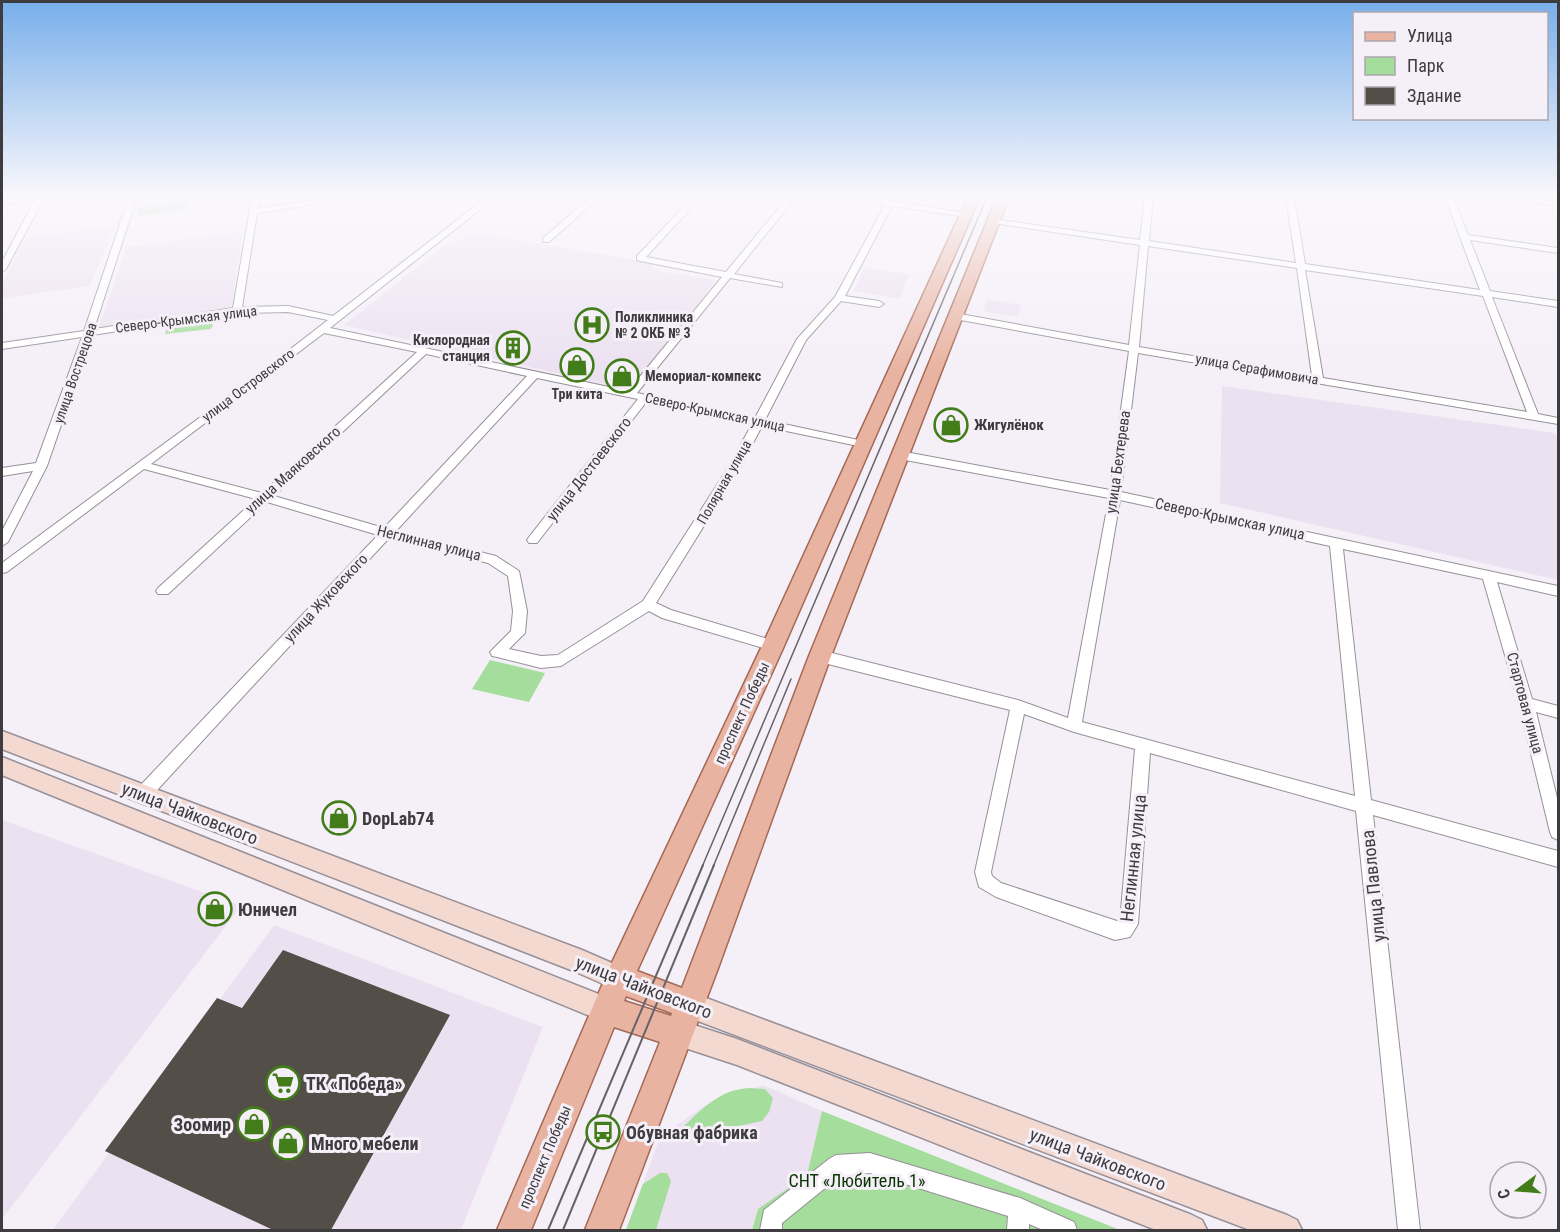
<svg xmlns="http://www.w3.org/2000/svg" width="1560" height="1232" viewBox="0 0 1560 1232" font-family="'Roboto Condensed',sans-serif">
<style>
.built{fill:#ece1f1}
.green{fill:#a5dd9c}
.building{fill:#544e48}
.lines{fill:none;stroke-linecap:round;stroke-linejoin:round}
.minor-casing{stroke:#969098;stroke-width:2}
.secondary-casing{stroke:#969098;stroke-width:3}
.primary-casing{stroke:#a36956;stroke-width:3}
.minor{fill:#fff;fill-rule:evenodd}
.secondary{fill:#f4d9d0;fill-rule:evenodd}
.primary{fill:#e9b3a1;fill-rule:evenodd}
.tram-far1{stroke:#666367;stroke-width:1.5}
.tram{stroke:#666367;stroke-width:2}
.labels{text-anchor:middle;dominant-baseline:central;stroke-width:6;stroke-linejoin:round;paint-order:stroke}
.far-poi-label{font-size:14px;font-weight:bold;fill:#3e3c3f;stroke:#f5eff8;text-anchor:start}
.far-street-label{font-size:14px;fill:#3e3c3f;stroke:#f5eff8}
.poi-label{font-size:15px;font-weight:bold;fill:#3e3c3f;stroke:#f5eff8;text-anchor:start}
.street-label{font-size:15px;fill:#3e3c3f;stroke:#f5eff8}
.near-street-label{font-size:18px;fill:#3e3c3f;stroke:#f5eff8}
.near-poi-label{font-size:18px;font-weight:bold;fill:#3e3c3f;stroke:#f5eff8;text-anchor:start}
.near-park-label{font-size:18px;fill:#0a3504;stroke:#f5eff8}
</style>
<rect width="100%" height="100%" fill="#f5eff8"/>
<g class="built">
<polygon points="115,226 90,286 2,298 2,283 27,237"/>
<polygon points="243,231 231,307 99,327 127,247"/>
<polygon points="469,232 653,263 652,268 659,271 716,280 630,390 344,325 444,246 454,244"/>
<polygon points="864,268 909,274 900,299 854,291"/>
<polygon points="987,299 1021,305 1017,317 983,311"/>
<polygon points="1222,386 1555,433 1558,440 1558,580 1220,503"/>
<polygon points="2,820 241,906 2,1219"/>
<polygon points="274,925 543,1027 461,1230 53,1230"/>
<polygon points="763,1085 822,1111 807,1175 758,1209 752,1230 626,1230 660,1137 704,1106"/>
</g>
<g class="green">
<polygon points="188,201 186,209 137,216 140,207"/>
<polygon points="216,317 211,329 165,334 168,324"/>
<polygon points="490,660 545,673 529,702 472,689"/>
<path d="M749,1088L765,1089L773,1098L769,1112L762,1121L686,1137L684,1126C704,1107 720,1090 749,1088Z"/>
<polygon points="822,1111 1120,1230 752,1230 758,1209 807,1175"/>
<polygon points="660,1173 667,1173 671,1181 656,1230 626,1230 643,1184"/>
</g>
<g class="building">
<polygon points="616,368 626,371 637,373 628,384 607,379"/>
<polygon points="283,950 450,1015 331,1230 273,1230 105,1151 217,998 242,1008"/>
</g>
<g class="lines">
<defs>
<g id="minor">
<polygon points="7,197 44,198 6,269 2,272 2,262 34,201 8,204 4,202"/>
<path d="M129,197H137L94,329L233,308L252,197H260L258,208L340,197H362L257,213L242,307L288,306L333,316L487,197H496L330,328L628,391L722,277L640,261L637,260V256L693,197H701L646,257L726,272L788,197H796L734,274L782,283V287L730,278L637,393L755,418L797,339L835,297L885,205L847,197H867L966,213L970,215L966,217L892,206L845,296L879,301L884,304L879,307L841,301L806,340L765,420L863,441L869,444L863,447L762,426L741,466L656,603L671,610L778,642L780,646L778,650L773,651L662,618L649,611L561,666L541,668L497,657L492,656L490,652L511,631L513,611L508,576L488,563L389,538L148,800L142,802L136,800L134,795L136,790L378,535L267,502L168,594H158L156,591L158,588L256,499L144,469L7,572L2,573V563L244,385L328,320L288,312L237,313L92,335L47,466L8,542L2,546V531L33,471L2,476V468L36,463L82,337L2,349V343L84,331ZM324,333L417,352L262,493L151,464ZM426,354L527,376L384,528L274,496ZM537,378L638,399L529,537L527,540L529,543H537L647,401L752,424L729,466L643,601L558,655L541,656L509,649L525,633L527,611L519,571L496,556L396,531Z"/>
<polygon points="591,197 600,197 549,242 543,242 543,238"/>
<path d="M1145,197H1153L1149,241L1296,263L1286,197H1294L1305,264L1480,290L1445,197H1453L1468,235L1558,248V253L1470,240L1490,291L1558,301V307L1492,297L1538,414L1558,418V424L1138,353L1121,492L1558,586V596L1497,582L1532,699L1558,706V718L1536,712L1558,802V840L1552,837L1550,832L1519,704L1483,579L1343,549L1371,800L1558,851V867L1373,815L1420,1230H1398L1356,811L1150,753L1138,924L1130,937L1115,940L996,897L979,887L975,872L1010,710L820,662L815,660L813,656L815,652L820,650L1018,700L1068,718L1109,498L900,459L894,455L900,451L1110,490L1129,351L955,319L950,316L955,313L1129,345L1140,245L993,223L989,221L993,219L1140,240ZM1148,246L1297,268L1312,376L1139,347ZM1305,270L1483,296L1527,412L1323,378ZM1120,500L1330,546L1355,796L1082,722ZM1024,714L1074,732L1135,749L1120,922L1001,883L992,876L991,872Z"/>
<polygon points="1494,197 1519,197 1558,202 1558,206"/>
<polygon points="870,1153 1020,1198 1074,1222 1077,1230 1043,1230 1029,1224 1029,1230 1007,1230 1008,1216 870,1173 840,1176 782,1223 782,1230 760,1230 764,1210 829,1159 836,1155"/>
</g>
<g id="secondary">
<polygon points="2,731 582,950 628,970 631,979 628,988 619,991 576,972 2,749"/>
<polygon points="2,757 616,1001 620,1010 616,1019 607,1023 2,775"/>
<polygon points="690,992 1287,1215 1297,1220 1302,1230 1250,1230 690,1018 681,1014 677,1005 681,996"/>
<polygon points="679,1020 737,1039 1192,1215 1202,1220 1207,1230 1156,1230 737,1065 679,1046 670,1042 666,1033 670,1024"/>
</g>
<path id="primary" d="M968,197H980L784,646L637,971L682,988L809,656L997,197H1009L831,656L717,971L619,1230H585L660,1042L614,1027L531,1230H497L609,969L762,646ZM626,996L672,1013L671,1016L624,1001Z"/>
</defs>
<use href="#minor" class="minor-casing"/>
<use href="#secondary" class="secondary-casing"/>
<use href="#primary" class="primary-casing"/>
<use href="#minor" class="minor"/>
<use href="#secondary" class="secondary"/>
<use href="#primary" class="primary"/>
<g class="tram-far1">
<polyline points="702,867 987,197"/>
<polyline points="713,867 791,679"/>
</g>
<g class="tram">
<polyline points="548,1230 703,865"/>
<polyline points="563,1230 714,865"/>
</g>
</g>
<linearGradient id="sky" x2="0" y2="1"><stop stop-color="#77aeea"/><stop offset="0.53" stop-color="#faf8fc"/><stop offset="1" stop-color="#faf8fc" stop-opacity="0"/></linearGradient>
<rect width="1560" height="370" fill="url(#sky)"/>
<defs>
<symbol id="hospital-ring" viewBox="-11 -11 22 22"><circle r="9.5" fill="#f5eff8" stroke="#427d19" stroke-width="1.5"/><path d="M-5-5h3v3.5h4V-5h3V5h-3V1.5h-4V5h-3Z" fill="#427d19"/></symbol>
<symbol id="building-ring" viewBox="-11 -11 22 22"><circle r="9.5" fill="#f5eff8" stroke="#427d19" stroke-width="1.5"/><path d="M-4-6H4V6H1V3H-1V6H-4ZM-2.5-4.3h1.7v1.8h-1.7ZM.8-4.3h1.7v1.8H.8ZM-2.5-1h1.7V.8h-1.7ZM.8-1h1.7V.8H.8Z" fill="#427d19"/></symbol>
<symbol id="shop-ring" viewBox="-11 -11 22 22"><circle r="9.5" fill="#f5eff8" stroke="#427d19" stroke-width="1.5"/><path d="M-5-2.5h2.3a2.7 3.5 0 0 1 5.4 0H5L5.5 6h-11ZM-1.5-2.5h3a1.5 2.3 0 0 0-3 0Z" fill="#427d19"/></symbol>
<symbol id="supermarket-ring" viewBox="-11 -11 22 22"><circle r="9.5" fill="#f5eff8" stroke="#427d19" stroke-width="1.5"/><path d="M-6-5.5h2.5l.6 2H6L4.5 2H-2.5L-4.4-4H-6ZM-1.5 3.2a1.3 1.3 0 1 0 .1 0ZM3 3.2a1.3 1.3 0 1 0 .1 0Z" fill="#427d19"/></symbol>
<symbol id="bus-ring" viewBox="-11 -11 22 22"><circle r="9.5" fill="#f5eff8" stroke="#427d19" stroke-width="1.5"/><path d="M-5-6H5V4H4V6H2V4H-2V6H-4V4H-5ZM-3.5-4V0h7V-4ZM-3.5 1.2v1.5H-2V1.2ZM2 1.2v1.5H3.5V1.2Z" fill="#427d19"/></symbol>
</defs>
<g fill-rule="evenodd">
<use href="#hospital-ring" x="573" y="306" width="38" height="38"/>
<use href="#building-ring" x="494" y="329" width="38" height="38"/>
<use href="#shop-ring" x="558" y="346" width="38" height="38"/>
<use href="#shop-ring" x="603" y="357" width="38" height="38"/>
<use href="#shop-ring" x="932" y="406" width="38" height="38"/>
<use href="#shop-ring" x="320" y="799" width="38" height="38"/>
<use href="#shop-ring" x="196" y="890" width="38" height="38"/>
<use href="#supermarket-ring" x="264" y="1064" width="38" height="38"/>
<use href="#shop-ring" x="235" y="1105" width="38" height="38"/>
<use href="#bus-ring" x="584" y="1113" width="38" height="38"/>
<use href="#shop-ring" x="269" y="1124" width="38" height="38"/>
</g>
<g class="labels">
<g class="far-poi-label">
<text x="615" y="317">Поликлиника<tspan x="615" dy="16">№ 2 ОКБ № 3</tspan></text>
<text x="490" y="340" text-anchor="end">Кислородная<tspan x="490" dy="16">станция</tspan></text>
<text x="645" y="376">Мемориал-компекс</text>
<text x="577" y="394" text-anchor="middle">Три кита</text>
</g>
<g class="far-street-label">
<text transform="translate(186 319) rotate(-7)">Северо-Крымская улица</text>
<text transform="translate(1257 369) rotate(10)">улица Серафимовича</text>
<text transform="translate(75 373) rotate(-71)">улица Вострецова</text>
<text transform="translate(248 385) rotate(-37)">улица Островского</text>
<text transform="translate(715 412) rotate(12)">Северо-Крымская улица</text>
<text transform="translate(724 482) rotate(-60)">Полярная улица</text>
</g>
<g class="poi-label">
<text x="974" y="425">Жигулёнок</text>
</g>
<g class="street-label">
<text transform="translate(1118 462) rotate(-82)">улица Бехтерева</text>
<text transform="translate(589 469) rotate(-52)">улица Достоевского</text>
<text transform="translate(293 470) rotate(-42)">улица Маяковского</text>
<text transform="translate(1230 519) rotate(12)">Северо-Крымская улица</text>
<text transform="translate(429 543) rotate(14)">Неглинная улица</text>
<text transform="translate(326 598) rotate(-47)">улица Жуковского</text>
<text transform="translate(1525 703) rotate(75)">Стартовая улица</text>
<text transform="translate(742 713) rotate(-65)">проспект Победы</text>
<text transform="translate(545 1157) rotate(-67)">проспект Победы</text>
</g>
<g class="near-street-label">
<text transform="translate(190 813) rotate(21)">улица Чайковского</text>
<text transform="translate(1133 858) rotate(-84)">Неглинная улица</text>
<text transform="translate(1373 886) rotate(-96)">улица Павлова</text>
<text transform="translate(644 987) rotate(21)">улица Чайковского</text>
<text transform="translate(1098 1159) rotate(21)">улица Чайковского</text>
</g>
<g class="near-poi-label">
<text x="362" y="818">DopLab74</text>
<text x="238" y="909">Юничел</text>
<text x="306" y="1083">ТК «Победа»</text>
<text x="231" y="1124" text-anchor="end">Зоомир</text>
<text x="626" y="1132">Обувная фабрика</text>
<text x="311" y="1143">Много мебели</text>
</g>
<g class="near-park-label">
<text x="857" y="1180">СНТ «Любитель 1»</text>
</g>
</g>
<rect width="1560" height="1232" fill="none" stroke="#3e3c3f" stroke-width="6"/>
<rect x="1353" y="12" width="195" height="108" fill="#f5eff8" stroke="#aca7ae" stroke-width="1.5"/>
<rect x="1365" y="32" width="30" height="9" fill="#e9b3a1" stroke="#aca7ae" stroke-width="1.5"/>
<text x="1407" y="42" font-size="18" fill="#3e3c3f">Улица</text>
<rect x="1365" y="57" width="30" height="18" fill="#a5dd9c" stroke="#aca7ae" stroke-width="1.5"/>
<text x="1407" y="72" font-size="18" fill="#3e3c3f">Парк</text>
<rect x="1365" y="87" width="30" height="18" fill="#544e48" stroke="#aca7ae" stroke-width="1.5"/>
<text x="1407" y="102" font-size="18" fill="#3e3c3f">Здание</text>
<g transform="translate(1518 1190) rotate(254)"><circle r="28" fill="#f5eff8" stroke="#aca7ae" stroke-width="1.5"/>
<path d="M0-4.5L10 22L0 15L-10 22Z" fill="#427d19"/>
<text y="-9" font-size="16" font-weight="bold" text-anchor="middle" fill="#3e3c3f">С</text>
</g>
</svg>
